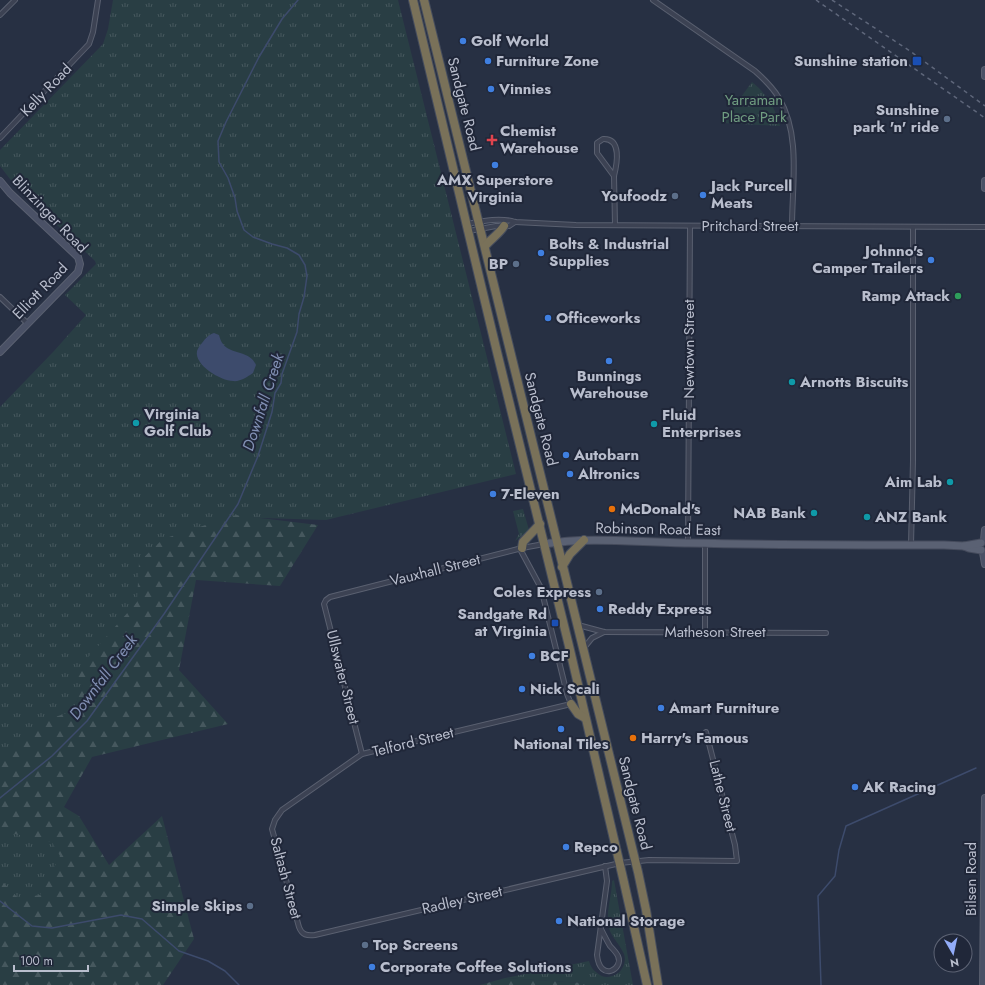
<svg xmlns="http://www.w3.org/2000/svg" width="985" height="985" viewBox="0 0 985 985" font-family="Jost,sans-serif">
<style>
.grass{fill:url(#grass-tufts)}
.forest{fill:url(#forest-firs)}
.water{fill:#3d4b6c}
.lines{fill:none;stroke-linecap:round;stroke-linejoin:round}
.stream{stroke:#3d4b6c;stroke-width:1.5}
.street-casing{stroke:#5a6070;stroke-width:6}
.secondary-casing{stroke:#5a6070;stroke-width:8}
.primary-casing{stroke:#454b5c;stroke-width:9}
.highway-casing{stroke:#464d5d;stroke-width:10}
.street{stroke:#3c4253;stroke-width:4}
.secondary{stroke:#4a5166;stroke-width:6}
.primary{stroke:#5a6173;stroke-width:7}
.highway{stroke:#797159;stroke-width:8}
.rail{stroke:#5e667a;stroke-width:1.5;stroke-dasharray:4 4;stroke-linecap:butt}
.shop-dot{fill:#3f7fe0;stroke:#202739;stroke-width:1.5}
.transit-dot{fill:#1a4fb4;stroke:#202739;stroke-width:1.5}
.service-dot{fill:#5c6f8a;stroke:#202739;stroke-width:1.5}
.health-dot{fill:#e0444e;stroke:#202739;stroke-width:1.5}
.leisure-dot{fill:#2e9e5b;stroke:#202739;stroke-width:1.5}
.culture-dot{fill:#0f9aa8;stroke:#202739;stroke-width:1.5}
.food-dot{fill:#e8710a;stroke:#202739;stroke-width:1.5}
.labels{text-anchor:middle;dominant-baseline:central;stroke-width:4;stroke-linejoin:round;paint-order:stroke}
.poi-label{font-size:15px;font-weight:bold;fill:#b9becd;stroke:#202739;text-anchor:start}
.street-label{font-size:15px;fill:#b9becd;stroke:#202739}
.park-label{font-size:15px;fill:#709d81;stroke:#202739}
.water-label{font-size:16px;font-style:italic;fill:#818fb3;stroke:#202739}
</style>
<defs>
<pattern id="grass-tufts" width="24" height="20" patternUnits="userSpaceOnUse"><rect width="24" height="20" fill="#293e44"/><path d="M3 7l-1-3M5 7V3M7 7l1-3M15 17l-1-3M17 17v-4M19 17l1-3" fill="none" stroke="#46585e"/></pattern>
<pattern id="forest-firs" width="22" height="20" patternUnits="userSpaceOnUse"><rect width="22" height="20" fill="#293e44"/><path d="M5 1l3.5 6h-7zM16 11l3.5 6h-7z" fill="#46585e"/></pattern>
</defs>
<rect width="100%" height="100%" fill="#273043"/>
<g class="grass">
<polygon points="113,0 398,0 516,474 326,520 232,517 146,615 94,655 75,706 0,775 0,407 54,351 86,315 65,295 96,264 95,261 13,183 0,166 0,150 103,44 108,29"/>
<path d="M752,82C766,93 776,109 780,126L722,123Z"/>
<polygon points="523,509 529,530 515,541 519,534 513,511"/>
<polygon points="0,787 52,817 107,907 23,904 0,885"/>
<path d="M614,880L633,985H583V983L505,978L589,961C591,968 594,971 600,975C604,978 611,977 615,975C622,972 627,962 624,954C619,942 608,935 608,921C607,908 612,894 612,881Z"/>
</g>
<g class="forest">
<polygon points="236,515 318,525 280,586 196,580 179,670 228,724 92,757 64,807 79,816 109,865 162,816 194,939 163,985 0,985 0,879 18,898 40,895 60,856 52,842 1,831 0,829 0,764 46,720 73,711 83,684 76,674 84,662 137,602 139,562 163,539"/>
<polygon points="505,978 583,983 583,985 480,985"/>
</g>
<path class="water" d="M214,333L219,335C220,338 221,342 223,344C231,355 250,350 256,365L253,373C247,377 240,382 233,381C221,381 194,365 197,351C198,348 200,345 202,343C206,338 208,335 214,333Z"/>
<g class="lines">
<g class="stream">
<polyline points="0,798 52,756 87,721 164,614 238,504 258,456 272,412 275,393 281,383 282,374 297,332 299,314 304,297 307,276 305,265 299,255 287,248 272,244 253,237 244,230 237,211 235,198 228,178 219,162 218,141 226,122 259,57 282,19 298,0"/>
<polyline points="0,901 32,926 52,928 121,915 142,919 179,951 208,961 225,971 239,985"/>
<polyline points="821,985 818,896 835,876 839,850 846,826 976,768"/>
</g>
<defs>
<g id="street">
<path d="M653,0L755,71C764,79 773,88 779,98C801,135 792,185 792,226"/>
<polyline points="0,15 15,0"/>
<polyline points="0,138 89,44 93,32 98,0"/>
<path d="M614,176L597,153V143L603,139C622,138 617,164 614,176L615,225"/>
<path d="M467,224C482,221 500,217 515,222L576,225L985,227"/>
<polyline points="469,231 496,226 509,226 515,222"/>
<polyline points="0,297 27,323"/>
<polyline points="688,543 690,226"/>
<polyline points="911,545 913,461 913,227"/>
<path d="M520,549L541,588L567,694L571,704L362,754L282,810L275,820L272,829L299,927C302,935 307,936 315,935L620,863L649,860L737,861L735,845L706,732"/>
<polyline points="578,625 604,632 826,633"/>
<polyline points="705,632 705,544"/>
<polyline points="583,649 592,638 604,632"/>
<polyline points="362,754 324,604 326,600 330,597 522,548 544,544"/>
<path d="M601,929C604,935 607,941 610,946C613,949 616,952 618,956C624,969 600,983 597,955L607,881L605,866"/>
</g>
<g id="secondary">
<polyline points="985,70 985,76"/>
<polyline points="0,181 10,193 78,257 80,264 78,272 0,352"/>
<polyline points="985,181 985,188"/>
<polyline points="984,540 985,530"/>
<polyline points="983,552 985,564"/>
<polyline points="983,985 985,798"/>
</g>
<g id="primary">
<path d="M544,544C592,536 641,543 689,543C774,545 859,545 944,545L964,546L969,548L981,550"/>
<polyline points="964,546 981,543"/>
</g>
<g id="highway">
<polyline points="413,0 497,352 570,650 623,878 647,985"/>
<polyline points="424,0 638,872 646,910 658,985"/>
<path d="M485,246C491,239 499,234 504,226"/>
<polyline points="522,548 523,542 540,524"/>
<polyline points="562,567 570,554 584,540"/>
<polyline points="571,704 578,714 585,718"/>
</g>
</defs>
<use href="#street" class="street-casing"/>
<use href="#secondary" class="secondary-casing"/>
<use href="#primary" class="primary-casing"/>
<use href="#highway" class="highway-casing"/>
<use href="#street" class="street"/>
<use href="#secondary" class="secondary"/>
<use href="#primary" class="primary"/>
<use href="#highway" class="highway"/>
<g class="rail">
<polyline points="816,0 985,118"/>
<polyline points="832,0 910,51 985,106"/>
</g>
</g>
<g class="shop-dot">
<circle cx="463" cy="41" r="4"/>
<circle cx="488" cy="61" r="4"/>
<circle cx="491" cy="89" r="4"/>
<circle cx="495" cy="165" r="4"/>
<circle cx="703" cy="195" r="4"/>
<circle cx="541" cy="253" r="4"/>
<circle cx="931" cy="260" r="4"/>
<circle cx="548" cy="318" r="4"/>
<circle cx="609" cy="361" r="4"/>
<circle cx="566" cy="455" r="4"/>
<circle cx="570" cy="474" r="4"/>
<circle cx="493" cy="494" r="4"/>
<circle cx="600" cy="609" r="4"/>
<circle cx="532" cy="656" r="4"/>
<circle cx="522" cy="689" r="4"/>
<circle cx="661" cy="708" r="4"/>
<circle cx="561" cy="729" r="4"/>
<circle cx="855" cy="787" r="4"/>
<circle cx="566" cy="847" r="4"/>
<circle cx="559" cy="921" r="4"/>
<circle cx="372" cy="967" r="4"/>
</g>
<g class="transit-dot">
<rect x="912" y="56" width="10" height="10" rx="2"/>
<rect x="551" y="619" width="8" height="8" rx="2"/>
</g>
<g class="service-dot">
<circle cx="947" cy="119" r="4"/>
<circle cx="675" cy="196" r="4"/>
<circle cx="516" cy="264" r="4"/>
<circle cx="599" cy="592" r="4"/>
<circle cx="250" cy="906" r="4"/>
<circle cx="365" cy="945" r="4"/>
</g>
<path class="health-dot" d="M490 134h4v4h4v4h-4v4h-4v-4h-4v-4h4z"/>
<circle class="leisure-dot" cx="958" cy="296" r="4"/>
<g class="culture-dot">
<circle cx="792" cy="382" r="4"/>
<circle cx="136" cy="423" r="4"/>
<circle cx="654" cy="424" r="4"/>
<circle cx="950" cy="482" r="4"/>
<circle cx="814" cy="513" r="4"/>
<circle cx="867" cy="517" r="4"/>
</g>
<g class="food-dot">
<circle cx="612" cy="509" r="4"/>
<circle cx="633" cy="738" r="4"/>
</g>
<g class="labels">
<g class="poi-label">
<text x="471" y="41">Golf World</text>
<text x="496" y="61">Furniture Zone</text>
<text x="908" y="61" text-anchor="end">Sunshine station</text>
<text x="499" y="89">Vinnies</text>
<text x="939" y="110" text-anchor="end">Sunshine<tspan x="939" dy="17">park 'n' ride</tspan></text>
<text x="500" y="131">Chemist<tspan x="500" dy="17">Warehouse</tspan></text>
<text x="495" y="180" text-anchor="middle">AMX Superstore<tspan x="495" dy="17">Virginia</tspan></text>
<text x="711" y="186">Jack Purcell<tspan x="711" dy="17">Meats</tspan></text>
<text x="667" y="196" text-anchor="end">Youfoodz</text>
<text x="549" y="244">Bolts &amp; Industrial<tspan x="549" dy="17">Supplies</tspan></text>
<text x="923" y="251" text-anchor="end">Johnno's<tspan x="923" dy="17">Camper Trailers</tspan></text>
<text x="508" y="264" text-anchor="end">BP</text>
<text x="950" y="296" text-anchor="end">Ramp Attack</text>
<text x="556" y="318">Officeworks</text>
<text x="609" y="376" text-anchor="middle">Bunnings<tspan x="609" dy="17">Warehouse</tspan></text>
<text x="800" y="382">Arnotts Biscuits</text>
<text x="144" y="414">Virginia<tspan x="144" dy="17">Golf Club</tspan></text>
<text x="662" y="415">Fluid<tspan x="662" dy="17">Enterprises</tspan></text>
<text x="574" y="455">Autobarn</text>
<text x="578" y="474">Altronics</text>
<text x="942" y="482" text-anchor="end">Aim Lab</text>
<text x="501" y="494">7-Eleven</text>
<text x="620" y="509">McDonald's</text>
<text x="806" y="513" text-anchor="end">NAB Bank</text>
<text x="875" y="517">ANZ Bank</text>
<text x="591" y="592" text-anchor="end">Coles Express</text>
<text x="608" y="609">Reddy Express</text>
<text x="547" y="614" text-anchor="end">Sandgate Rd<tspan x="547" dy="17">at Virginia</tspan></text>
<text x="540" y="656">BCF</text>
<text x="530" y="689">Nick Scali</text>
<text x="669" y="708">Amart Furniture</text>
<text x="641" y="738">Harry's Famous</text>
<text x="561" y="744" text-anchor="middle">National Tiles</text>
<text x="863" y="787">AK Racing</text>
<text x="574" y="847">Repco</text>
<text x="242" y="906" text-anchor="end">Simple Skips</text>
<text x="567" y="921">National Storage</text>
<text x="373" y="945">Top Screens</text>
<text x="380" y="967">Corporate Coffee Solutions</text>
</g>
<g class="street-label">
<text transform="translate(46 90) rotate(-46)">Kelly Road</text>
<text transform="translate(464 104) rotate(76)">Sandgate Road</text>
<text transform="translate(50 214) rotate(46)">Blinzinger Road</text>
<text x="750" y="226">Pritchard Street</text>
<text transform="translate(40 291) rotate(-46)">Elliott Road</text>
<text transform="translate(689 349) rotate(-90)">Newtown Street</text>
<text transform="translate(541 419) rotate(76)">Sandgate Road</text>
<text transform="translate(658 529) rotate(1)">Robinson Road East</text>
<text transform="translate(435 570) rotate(-14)">Vauxhall Street</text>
<text x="715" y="632">Matheson Street</text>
<text transform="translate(343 677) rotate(76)">Ullswater Street</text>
<text transform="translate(413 742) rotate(-14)">Telford Street</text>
<text transform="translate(723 796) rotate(76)">Lathe Street</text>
<text transform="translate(635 803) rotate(76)">Sandgate Road</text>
<text transform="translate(286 878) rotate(75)">Saltash Street</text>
<text transform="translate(971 879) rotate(-90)">Bilsen Road</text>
<text transform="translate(462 900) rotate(-13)">Radley Street</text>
</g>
<g class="park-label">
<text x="754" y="100">Yarraman<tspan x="754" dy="17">Place Park</tspan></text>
</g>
<g class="water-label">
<text transform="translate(263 402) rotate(-72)">Downfall Creek</text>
<text transform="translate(103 677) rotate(-53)">Downfall Creek</text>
</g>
</g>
<g transform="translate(953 953) rotate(171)"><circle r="19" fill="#202739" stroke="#5d6374"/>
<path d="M0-3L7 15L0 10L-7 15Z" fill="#92acf8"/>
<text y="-6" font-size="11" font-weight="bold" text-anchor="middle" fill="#b9becd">N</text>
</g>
<path d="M14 965v6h74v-6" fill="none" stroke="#b9becd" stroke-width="2"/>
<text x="20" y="965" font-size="12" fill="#b9becd" stroke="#202739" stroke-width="3" paint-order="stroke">100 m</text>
</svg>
